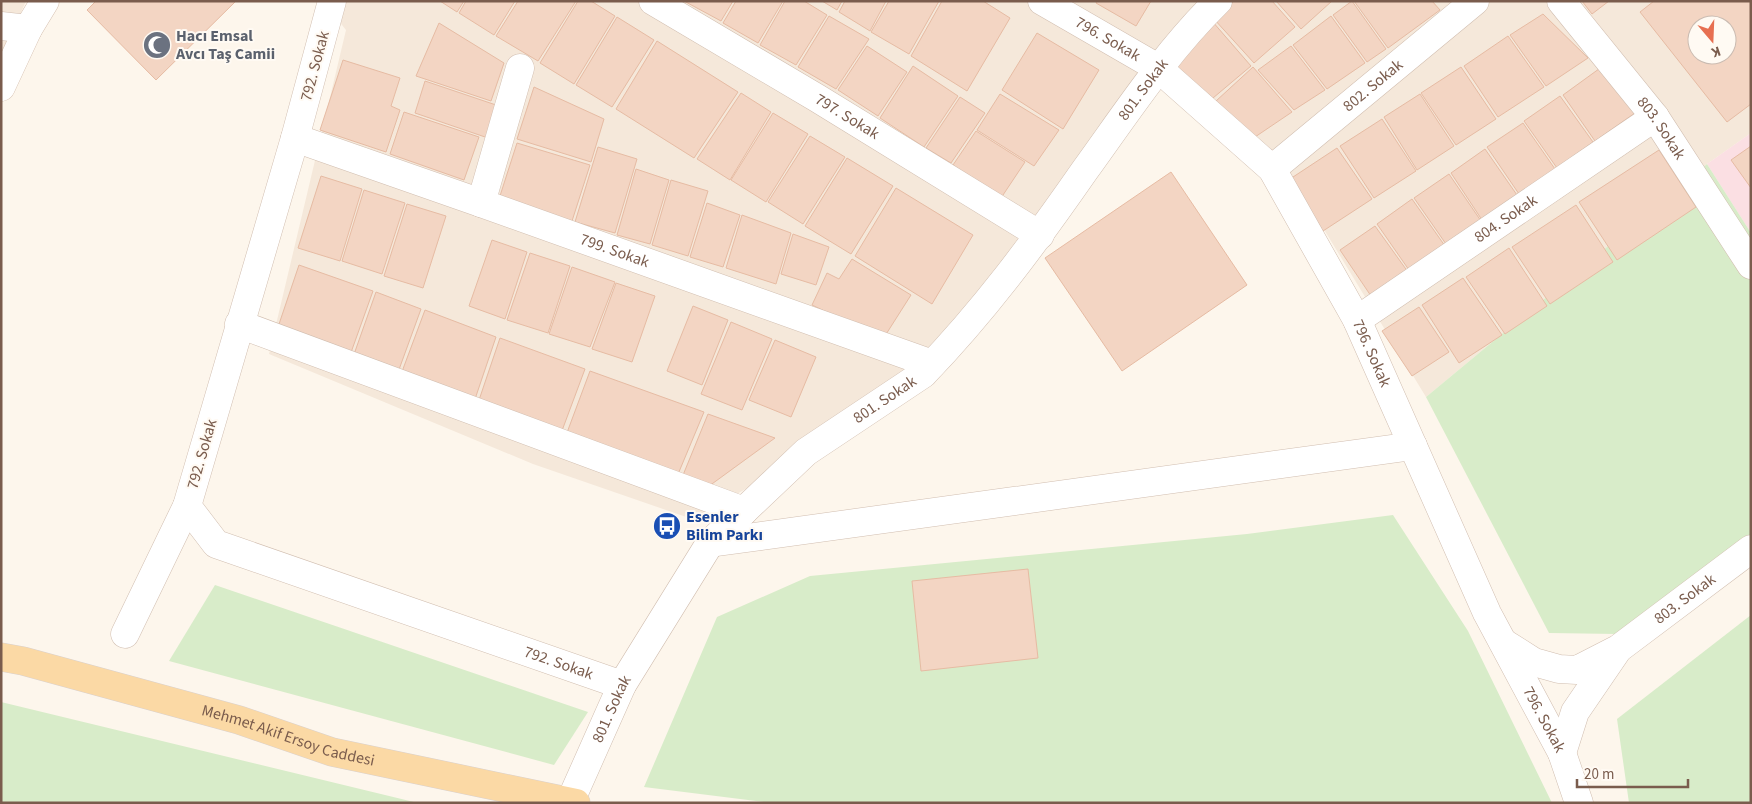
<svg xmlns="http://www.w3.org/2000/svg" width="1752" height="804" viewBox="0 0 1752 804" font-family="'Source Sans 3',sans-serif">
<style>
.residential{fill:#f5e8da;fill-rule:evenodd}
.medical{fill:#fbdfe3}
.green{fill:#d8ecc9}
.building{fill:#f3d5c3;stroke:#e6bba3;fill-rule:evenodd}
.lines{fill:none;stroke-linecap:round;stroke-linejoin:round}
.minor-casing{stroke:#d1beb0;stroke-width:29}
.secondary-casing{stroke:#d6c0b0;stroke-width:29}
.primary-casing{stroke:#dad1cd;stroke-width:29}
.minor{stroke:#fff;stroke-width:28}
.secondary{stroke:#fff;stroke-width:28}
.primary{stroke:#fbd9a5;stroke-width:28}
.labels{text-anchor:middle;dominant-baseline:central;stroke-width:4;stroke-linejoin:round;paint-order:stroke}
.worship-label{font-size:16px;font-weight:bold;fill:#5b616d;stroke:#fffaf3;text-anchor:start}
.street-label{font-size:16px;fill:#7a5c4d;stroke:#fffaf3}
.transit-label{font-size:16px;font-weight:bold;fill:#164399;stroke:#fffaf3;text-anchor:start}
</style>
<rect width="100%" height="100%" fill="#fdf6ec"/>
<g class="residential">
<polygon points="1,1 26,1 1,57"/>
<path d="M323,1H1751V133L1707,164L1426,397L1289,172L1178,64L934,384L692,519L533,464L269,354L346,30ZM1697,25H1727V55H1697Z"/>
</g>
<polygon class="medical" points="1751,133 1751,233 1707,164"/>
<g class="green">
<polygon points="1707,164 1751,233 1751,548 1617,634 1549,633 1426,397"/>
<polygon points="1393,515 1468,631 1552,803 771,803 644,787 717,617 810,576 1247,534"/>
<polygon points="215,585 588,712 554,765 169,661"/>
<polygon points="1751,615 1751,803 1629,803 1617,719"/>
<polygon points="1,702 418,803 1,803"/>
</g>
<g class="building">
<polygon points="96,1 236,1 156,80 87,10"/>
<polygon points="440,1 464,1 457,12"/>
<polygon points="466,1 515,1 494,35 459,13"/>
<polygon points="518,1 576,1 538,61 496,36"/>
<polygon points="578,1 591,1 615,16 574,84 540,63"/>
<polygon points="684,1 733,1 721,21"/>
<polygon points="736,1 783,1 758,43 723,23"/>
<polygon points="785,1 804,1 827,15 796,65 760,45"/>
<polygon points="822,1 842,1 837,10"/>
<polygon points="845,1 886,1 870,31 839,12"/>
<polygon points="889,1 939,1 909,54 871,32"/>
<polygon points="942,1 983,1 1010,18 967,91 911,56"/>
<polygon points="1097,1 1151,1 1136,26 1096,3"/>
<polygon points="1234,1 1272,1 1295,27 1254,63 1214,19"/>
<polygon points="1276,1 1332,1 1301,29"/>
<polygon points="1352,1 1386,49 1367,62 1333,15"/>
<polygon points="1354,1 1432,1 1440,10 1388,48"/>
<polygon points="1582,1 1609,1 1592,14"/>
<path d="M1654,1H1751V104L1727,122L1640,12ZM1697,25H1727V55H1697Z"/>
<polygon points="1543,14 1588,58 1546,86 1510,35"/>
<polygon points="829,16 869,39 836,89 798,67"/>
<polygon points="1331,16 1365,63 1327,89 1293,45"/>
<polygon points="617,17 654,40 612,107 576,85"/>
<polygon points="1212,21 1251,66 1213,98 1167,61"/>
<polygon points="439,23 504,63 491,101 416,76"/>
<polygon points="1037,33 1099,70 1063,129 1002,90"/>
<polygon points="1508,36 1544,87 1498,117 1464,66"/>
<polygon points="657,41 738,92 694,158 616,109"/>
<polygon points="867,46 907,72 878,116 838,90"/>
<polygon points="1291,46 1325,90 1294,110 1258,70"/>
<polygon points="343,60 400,78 391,106 400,110 386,152 320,130"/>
<polygon points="913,66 958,96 924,147 880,118"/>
<polygon points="1603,66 1635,113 1595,141 1563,95"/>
<polygon points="1253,67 1292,112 1255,137 1216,101"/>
<polygon points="1461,67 1496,119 1456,145 1421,93"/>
<polygon points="425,81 499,106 488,138 415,113"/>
<polygon points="534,87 604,119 591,162 517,139"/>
<polygon points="741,93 771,112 730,180 697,159"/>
<polygon points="1000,94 1059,130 1034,166 977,130"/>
<polygon points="1420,94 1454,146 1417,170 1384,117"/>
<polygon points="1560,96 1593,142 1557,168 1524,121"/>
<polygon points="960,97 985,113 951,163 926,148"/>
<polygon points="404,112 479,137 464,180 390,154"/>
<polygon points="773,113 808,134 766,202 731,180"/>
<polygon points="1382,119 1416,171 1374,198 1340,146"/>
<polygon points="1523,123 1555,169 1519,194 1487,147"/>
<polygon points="976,131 1025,162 1001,198 953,165"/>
<polygon points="810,136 845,157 803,224 768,202"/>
<polygon points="517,143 590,165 572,221 499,199"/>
<polygon points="1751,146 1751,188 1731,160"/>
<polygon points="598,147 637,159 615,233 575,222"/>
<polygon points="1337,148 1372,199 1323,231 1290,179"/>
<polygon points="1485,149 1517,195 1482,220 1451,173"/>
<polygon points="1659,150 1696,207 1617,260 1579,202"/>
<polygon points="847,158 893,186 851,254 805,226"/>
<polygon points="636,169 669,180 650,244 617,235"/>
<polygon points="1171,172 1247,285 1122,371 1045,258"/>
<polygon points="1449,174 1481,221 1446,244 1414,198"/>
<polygon points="321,176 362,189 340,261 298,248"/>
<polygon points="671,180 708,191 688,256 652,245"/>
<polygon points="896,188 973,235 932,304 855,256"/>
<polygon points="364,190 405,203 382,274 342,261"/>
<polygon points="1412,199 1445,246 1409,270 1377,224"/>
<polygon points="707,203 740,215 723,267 690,257"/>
<polygon points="407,204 446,216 423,288 384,276"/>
<polygon points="1576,205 1613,262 1550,304 1512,247"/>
<polygon points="742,215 791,233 776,284 726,268"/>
<polygon points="1375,226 1408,272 1371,296 1340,250"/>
<polygon points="793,234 829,247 816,285 781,274"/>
<polygon points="492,240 527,252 505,319 469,306"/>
<polygon points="1509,248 1547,306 1505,334 1466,277"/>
<polygon points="530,253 570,266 548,333 507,320"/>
<polygon points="852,259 911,295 883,339 812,305 827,273 839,279"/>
<polygon points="299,265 373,291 349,358 276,333"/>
<polygon points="572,267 615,282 590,347 549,334"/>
<polygon points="1463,278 1502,335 1459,363 1422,305"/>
<polygon points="616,283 655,296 632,362 592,349"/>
<polygon points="376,292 421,309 397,375 352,360"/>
<polygon points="693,306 728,320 702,385 667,371"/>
<polygon points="1419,307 1449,352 1412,376 1382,331"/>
<polygon points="425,310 496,337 473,405 400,377"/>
<polygon points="731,322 772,339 742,410 701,394"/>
<polygon points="500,338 585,369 560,436 477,406"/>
<polygon points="775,340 816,357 791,417 749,400"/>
<polygon points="590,371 704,412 676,479 565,438"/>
<polygon points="708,414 775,438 705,489 681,480"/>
<polygon points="1028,569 1038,658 921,671 912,581"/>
</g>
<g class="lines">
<defs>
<g id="minor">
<path id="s1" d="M332,1L295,138L187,506L216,544L622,685"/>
<path id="s2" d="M653,1L817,98L1040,235"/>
<path id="s3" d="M1042,1L1158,68L1272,169L1357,320L1487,613L1562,753L1579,803"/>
<path id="s4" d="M1561,1L1655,117L1751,265"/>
<polyline points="1,26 28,29"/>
<path id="s5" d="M295,138L481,203L932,364"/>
<path id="s6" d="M1272,169L1475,1"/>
<polyline points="481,203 520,68"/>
<path id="s7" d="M1357,320L1655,117"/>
<polyline points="239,324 744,511"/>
<polyline points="710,543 1413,446"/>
<polyline points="125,634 187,506"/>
<path id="s8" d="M1504,643L1534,662L1559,669L1577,670L1618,649L1751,549"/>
<polyline points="1562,753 1575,712 1616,652"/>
<path id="s9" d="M570,802L622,685L710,543L806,452L923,374C984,311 1035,242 1085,170C1127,112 1166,52 1218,1"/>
</g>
<polyline id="secondary" points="1,87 28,29 45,1"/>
<g id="primary">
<path id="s10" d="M1,657L23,661L239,720L332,752L576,803"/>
</g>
</defs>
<use href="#minor" class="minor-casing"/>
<use href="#secondary" class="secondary-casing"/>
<use href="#primary" class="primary-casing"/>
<use href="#minor" class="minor"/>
<use href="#secondary" class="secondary"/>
<use href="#primary" class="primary"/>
</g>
<defs>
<symbol id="mosque-disc" viewBox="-11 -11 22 22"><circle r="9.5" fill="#6b7280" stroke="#fffaf3"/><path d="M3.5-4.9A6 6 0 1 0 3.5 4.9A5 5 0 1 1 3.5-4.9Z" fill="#fff"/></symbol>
<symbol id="bus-disc" viewBox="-11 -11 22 22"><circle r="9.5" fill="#1a4fb4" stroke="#fffaf3"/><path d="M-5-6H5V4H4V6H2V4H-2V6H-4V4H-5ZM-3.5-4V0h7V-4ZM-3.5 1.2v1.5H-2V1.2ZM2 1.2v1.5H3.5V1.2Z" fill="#fff"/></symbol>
</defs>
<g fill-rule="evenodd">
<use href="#mosque-disc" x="141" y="29" width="32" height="32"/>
<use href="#bus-disc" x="651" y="510" width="32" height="32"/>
</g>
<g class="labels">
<g class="worship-label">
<text x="176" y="36">Hacı Emsal<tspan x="176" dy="18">Avcı Taş Camii</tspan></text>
</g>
<g class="street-label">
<text stroke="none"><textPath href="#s3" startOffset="76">796. Sokak</textPath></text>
<text transform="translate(315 66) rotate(-75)">792. Sokak</text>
<text stroke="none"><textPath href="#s6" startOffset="131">802. Sokak</textPath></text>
<text stroke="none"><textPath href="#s9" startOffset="928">801. Sokak</textPath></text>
<text stroke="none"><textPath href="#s2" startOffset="226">797. Sokak</textPath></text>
<text stroke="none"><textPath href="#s4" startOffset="162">803. Sokak</textPath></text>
<text stroke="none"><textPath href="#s7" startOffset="180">804. Sokak</textPath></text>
<text stroke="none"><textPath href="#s5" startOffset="339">799. Sokak</textPath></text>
<text stroke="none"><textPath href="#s3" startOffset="496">796. Sokak</textPath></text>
<text stroke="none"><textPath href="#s9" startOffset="522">801. Sokak</textPath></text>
<text transform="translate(202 454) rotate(-74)">792. Sokak</text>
<text stroke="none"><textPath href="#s8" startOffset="209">803. Sokak</textPath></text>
<text stroke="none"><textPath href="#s1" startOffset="936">792. Sokak</textPath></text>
<text stroke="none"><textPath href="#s9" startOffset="102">801. Sokak</textPath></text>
<text stroke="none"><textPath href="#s3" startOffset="901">796. Sokak</textPath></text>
<text stroke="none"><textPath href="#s10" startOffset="298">Mehmet Akif Ersoy Caddesi</textPath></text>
</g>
<g class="transit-label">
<text x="686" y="517">Esenler<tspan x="686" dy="18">Bilim Parkı</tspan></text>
</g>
</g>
<rect width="1752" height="804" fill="none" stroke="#7a5c4d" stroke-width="5"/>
<g transform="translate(1712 40) rotate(161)"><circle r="24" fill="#fffaf3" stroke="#cabbb1"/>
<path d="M0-4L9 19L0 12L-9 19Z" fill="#e76f51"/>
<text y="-8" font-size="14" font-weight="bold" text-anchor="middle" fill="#7a5c4d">K</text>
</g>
<path d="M1577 779v8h111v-8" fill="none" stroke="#7a5c4d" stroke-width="2.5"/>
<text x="1584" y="779" font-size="15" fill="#7a5c4d" stroke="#fffaf3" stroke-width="4" paint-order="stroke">20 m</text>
</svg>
